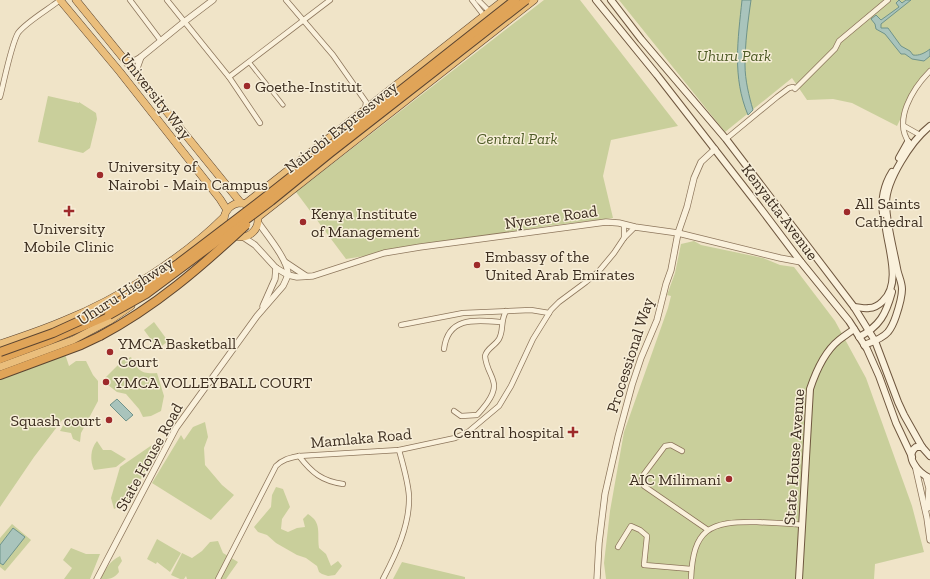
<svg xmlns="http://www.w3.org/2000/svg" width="930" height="579" viewBox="0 0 930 579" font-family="'Zilla Slab',serif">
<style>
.green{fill:#c9cf9b}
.water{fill:#a9c4bc;stroke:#6f938a}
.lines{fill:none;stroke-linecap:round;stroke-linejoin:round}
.pedestrian-casing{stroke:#8d765c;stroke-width:5}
.minor-casing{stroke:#8d765c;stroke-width:6}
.tertiary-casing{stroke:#8d765c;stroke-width:7}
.secondary-casing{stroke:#6f573f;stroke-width:8}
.trunk-casing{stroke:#5b4430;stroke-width:8}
.motorway-casing{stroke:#5b4430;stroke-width:10}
.pedestrian{stroke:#faf1dc;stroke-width:3.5}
.minor{stroke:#faf1dc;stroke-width:4.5}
.tertiary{stroke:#faf1dc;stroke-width:5.5}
.secondary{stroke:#faf1dc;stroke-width:6}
.trunk{stroke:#eabe7c;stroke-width:7}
.motorway{stroke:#e0a458;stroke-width:8}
.motorway-bridge-casing{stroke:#5b4430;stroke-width:10;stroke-linecap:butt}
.motorway-bridge{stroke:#e0a458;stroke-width:8}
.poi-dot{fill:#9e2a2b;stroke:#f7eed8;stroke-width:1.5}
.labels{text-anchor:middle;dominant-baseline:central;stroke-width:3;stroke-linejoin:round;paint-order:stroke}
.park-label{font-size:16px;font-style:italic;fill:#4d5a26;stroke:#f7eed8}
.poi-label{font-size:16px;fill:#3d2e20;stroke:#f7eed8;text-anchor:start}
.street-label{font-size:16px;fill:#3d2e20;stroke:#f7eed8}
</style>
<rect width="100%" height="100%" fill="#f0e4c8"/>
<g class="green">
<polygon points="544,0 580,0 678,126 611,140 603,176 613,218 547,226 346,259 296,192"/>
<polygon points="619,0 930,0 930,72 910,99 897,126 852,103 833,99 807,100 792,78 725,132"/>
<polygon points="48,96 79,103 79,102 96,113 97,119 90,148 83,153 38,142"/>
<polygon points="694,241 701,245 763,258 780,265 794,267 835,321 866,378 912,506 924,552 875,564 874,579 606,579 604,563 610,511 624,432 668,308 671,296 667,295 675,273 681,244"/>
<polygon points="154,322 168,341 158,349 144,330"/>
<polygon points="65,354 69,366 76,361 86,361 93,375 98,381 98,401 81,433 80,442 73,439 71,433 60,431 65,422 63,419 34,457 0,507 0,378"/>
<path d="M131,357C138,371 141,374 157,373L164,396L161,411L151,416L143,417L139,409L126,394L117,392L108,385H105L104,379H106L105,378L123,360Z"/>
<polygon points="205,422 208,437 204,448 205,465 222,485 234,495 211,520 152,483 181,435 184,440 193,427"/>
<path d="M97,441L103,450H111L126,459L116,467L94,470C90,461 90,449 97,441Z"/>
<polygon points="152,445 157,446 153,459 127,502 114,509 111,498 120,467"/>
<path d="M276,487L283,489L290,507L282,519L281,529L288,532L297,528L305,527L303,519L308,514C322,523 317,532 319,548L326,554L331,566L338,561L342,566L335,575L328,576L322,574L319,572L317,566L306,558L297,555L276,543L267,535L258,532L254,527L271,507L272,495Z"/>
<polygon points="12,524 31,540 5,571 0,567 0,538"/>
<polygon points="157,539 181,553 170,572 157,562 156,564 147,559"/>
<polygon points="218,541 223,553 238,562 226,579 187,579 186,576 184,579 180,579 171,575 182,553 192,558 202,551 210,542"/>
<polygon points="71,548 86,554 100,554 90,579 64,579 72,568 63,560"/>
<path d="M120,556L122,561L118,567L119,572C114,579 109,579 101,579C105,569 110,561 120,556Z"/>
<polygon points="402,562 465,577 465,579 393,579"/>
</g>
<g class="water">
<path d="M742,0H751C748,21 745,43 745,65C745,80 749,96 753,110L748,115C732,77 738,39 742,0Z"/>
<path d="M899,0L902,3L906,0H911L881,24V28H888L901,46L910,51L913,55C919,56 925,53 930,49V56L924,61L912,59L905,54H901L885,34L876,29L875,24L871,19L876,15L881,20L899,7L896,3Z"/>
<polygon points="117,399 133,415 126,421 110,405"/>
<polygon points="13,528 25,537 3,565 0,563 0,545"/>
</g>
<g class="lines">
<defs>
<polyline id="pedestrian" points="249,62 283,105"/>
<g id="minor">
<polyline points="130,0 161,41"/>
<polyline points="167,0 229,77 260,123"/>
<polyline points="286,0 333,55 366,102 365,109"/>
<polyline points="472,0 482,13 484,17"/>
<polyline points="478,0 490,12"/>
<polyline points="229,77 330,0"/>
<polyline points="795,89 835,49 839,41 888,0"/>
<path d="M0,97C4,82 11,45 18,33C26,22 49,9 60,0"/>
<polyline points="904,126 920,135"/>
<polyline points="726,139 777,97 789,88 793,87"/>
<path d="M910,144C892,121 913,88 930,71"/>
<polyline points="624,238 624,225"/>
<polyline points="401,325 463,313 531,310 549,313"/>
<path d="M444,349C448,316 476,320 501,322"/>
<path d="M454,411L461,416L477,415C481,411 484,407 487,403C503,381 487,377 485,356C487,348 495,346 499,339C504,330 500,322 506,311"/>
<path d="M682,451L671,445L665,446L644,474C641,478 641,482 644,486L708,530"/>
<path d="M299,456C312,473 322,481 343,484"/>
<polyline points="618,547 631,526 640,530 647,536 644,565 691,569"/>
<path d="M218,579L276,466C283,459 290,458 299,456L399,450L455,438L468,432L499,406L511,386L533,339L551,310L559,302L586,282L599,271L614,253L624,238L635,227"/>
<path d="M383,579C396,554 410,525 409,496C408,481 403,465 399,450"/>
<path d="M691,579C693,529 709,521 757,522C772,523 787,523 802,525"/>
</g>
<g id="tertiary">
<polyline points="126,61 136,60 141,57 184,22 213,0"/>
<polyline points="137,75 137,68 141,57"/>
<polyline points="243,237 255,245 276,268 288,275 297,277 313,276 384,253 420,247 606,222 619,223 635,227 678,233 780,258 801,262"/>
<polyline points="285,262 306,276"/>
<polyline points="263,306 275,279 276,268"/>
<polyline points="915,465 927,518 930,540"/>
<polyline points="926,477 929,488 928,508"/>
<path d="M97,579L176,428L257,316L283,286C285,282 287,278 288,274C288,260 266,234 258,222"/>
<polyline points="597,579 599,543 605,494 618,437 632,385 641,358 657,320 666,284 671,270 678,233 687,207 694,178 701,162 715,149"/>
</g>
<g id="secondary">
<polyline points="596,0 657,75 758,205 801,262 849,321 867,349 879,376 896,423 912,457"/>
<polyline points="611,0 641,39 726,139 854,307 875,341 898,402 904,415 922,447 930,456"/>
<polyline points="899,158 908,142"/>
<path d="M883,214C881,199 884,185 892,172"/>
<path d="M854,307C859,307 864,309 869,308C875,308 879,305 883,301C901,284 889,251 886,229"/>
<path d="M859,337C880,326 886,314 892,292"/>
<path d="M864,345C872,342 882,339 888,332C892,327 894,322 896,316C899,307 902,298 902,289C902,282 898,275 897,268C893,247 887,226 886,205C885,181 912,140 930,126"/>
<path d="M922,447H916C903,457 920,474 930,478"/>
<path d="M799,579L810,389C816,371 824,352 839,340C844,336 849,333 854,329"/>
</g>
<g id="trunk">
<polyline points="60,0 120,72 220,199 227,210"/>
<polyline points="76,0 241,203"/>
<circle cx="241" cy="220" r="17"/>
<polyline points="245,204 504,0"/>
<polyline points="258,217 534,0"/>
<path d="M0,344C21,337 42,330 63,321C118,299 182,259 224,217"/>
<polyline points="0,367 73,340 109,321 131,306"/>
</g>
<g id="motorway">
<polyline points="0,359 48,341 109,315"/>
<polyline points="0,375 81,345 100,336"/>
</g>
</defs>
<use href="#pedestrian" class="pedestrian-casing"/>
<use href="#minor" class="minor-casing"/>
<use href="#tertiary" class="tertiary-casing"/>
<use href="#secondary" class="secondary-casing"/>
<use href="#trunk" class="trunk-casing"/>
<use href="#motorway" class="motorway-casing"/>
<use href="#pedestrian" class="pedestrian"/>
<use href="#minor" class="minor"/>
<use href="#tertiary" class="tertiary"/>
<use href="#secondary" class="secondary"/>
<use href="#trunk" class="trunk"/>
<use href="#motorway" class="motorway"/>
<defs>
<g id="motorway-bridge">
<polyline points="109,315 146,294 271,201 330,153 526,0"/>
<path d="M100,336C155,307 201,267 246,225"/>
<polyline points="0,352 53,333 86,318 115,304 147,285 179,263 268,195 515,0"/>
</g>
</defs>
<use href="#motorway-bridge" class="motorway-bridge-casing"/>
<use href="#motorway-bridge" class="motorway-bridge"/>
</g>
<g class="poi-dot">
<circle cx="247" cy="86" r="4"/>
<circle cx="100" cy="175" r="4"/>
<path d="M67 205h4v4h4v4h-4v4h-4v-4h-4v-4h4z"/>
<circle cx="847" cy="212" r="4"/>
<circle cx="303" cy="222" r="4"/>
<circle cx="477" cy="265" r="4"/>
<circle cx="110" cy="352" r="4"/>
<circle cx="106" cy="382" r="4"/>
<circle cx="109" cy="420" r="4"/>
<path d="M571 426h4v4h4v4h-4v4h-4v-4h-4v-4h4z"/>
<circle cx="729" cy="479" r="4"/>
</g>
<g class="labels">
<g class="park-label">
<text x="734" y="55">Uhuru Park</text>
<text x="517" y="138">Central Park</text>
</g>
<g class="poi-label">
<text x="255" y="86">Goethe-Institut</text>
<text x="108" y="166">University of<tspan x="108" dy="18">Nairobi - Main Campus</tspan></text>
<text x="855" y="203">All Saints<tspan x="855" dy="18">Cathedral</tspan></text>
<text x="311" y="213">Kenya Institute<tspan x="311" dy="18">of Management</tspan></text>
<text x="69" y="228" text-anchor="middle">University<tspan x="69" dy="18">Mobile Clinic</tspan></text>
<text x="485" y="256">Embassy of the<tspan x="485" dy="18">United Arab Emirates</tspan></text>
<text x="118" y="343">YMCA Basketball<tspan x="118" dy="18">Court</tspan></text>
<text x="114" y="382">YMCA VOLLEYBALL COURT</text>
<text x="101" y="420" text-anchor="end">Squash court</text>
<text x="564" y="432" text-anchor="end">Central hospital</text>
<text x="721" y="479" text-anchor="end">AIC Milimani</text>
</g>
<g class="street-label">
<text transform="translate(156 96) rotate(52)">University Way</text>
<text transform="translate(341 127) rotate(-38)">Nairobi Expressway</text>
<text transform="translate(780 212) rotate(53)">Kenyatta Avenue</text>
<text transform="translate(551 217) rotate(-8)">Nyerere Road</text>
<text transform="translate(125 291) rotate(-33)">Uhuru Highway</text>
<text transform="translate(630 355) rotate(-72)">Processional Way</text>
<text transform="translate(361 438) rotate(-5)">Mamlaka Road</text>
<text transform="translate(149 457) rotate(-61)">State House Road</text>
<text transform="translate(794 457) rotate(-86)">State House Avenue</text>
</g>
</g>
</svg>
